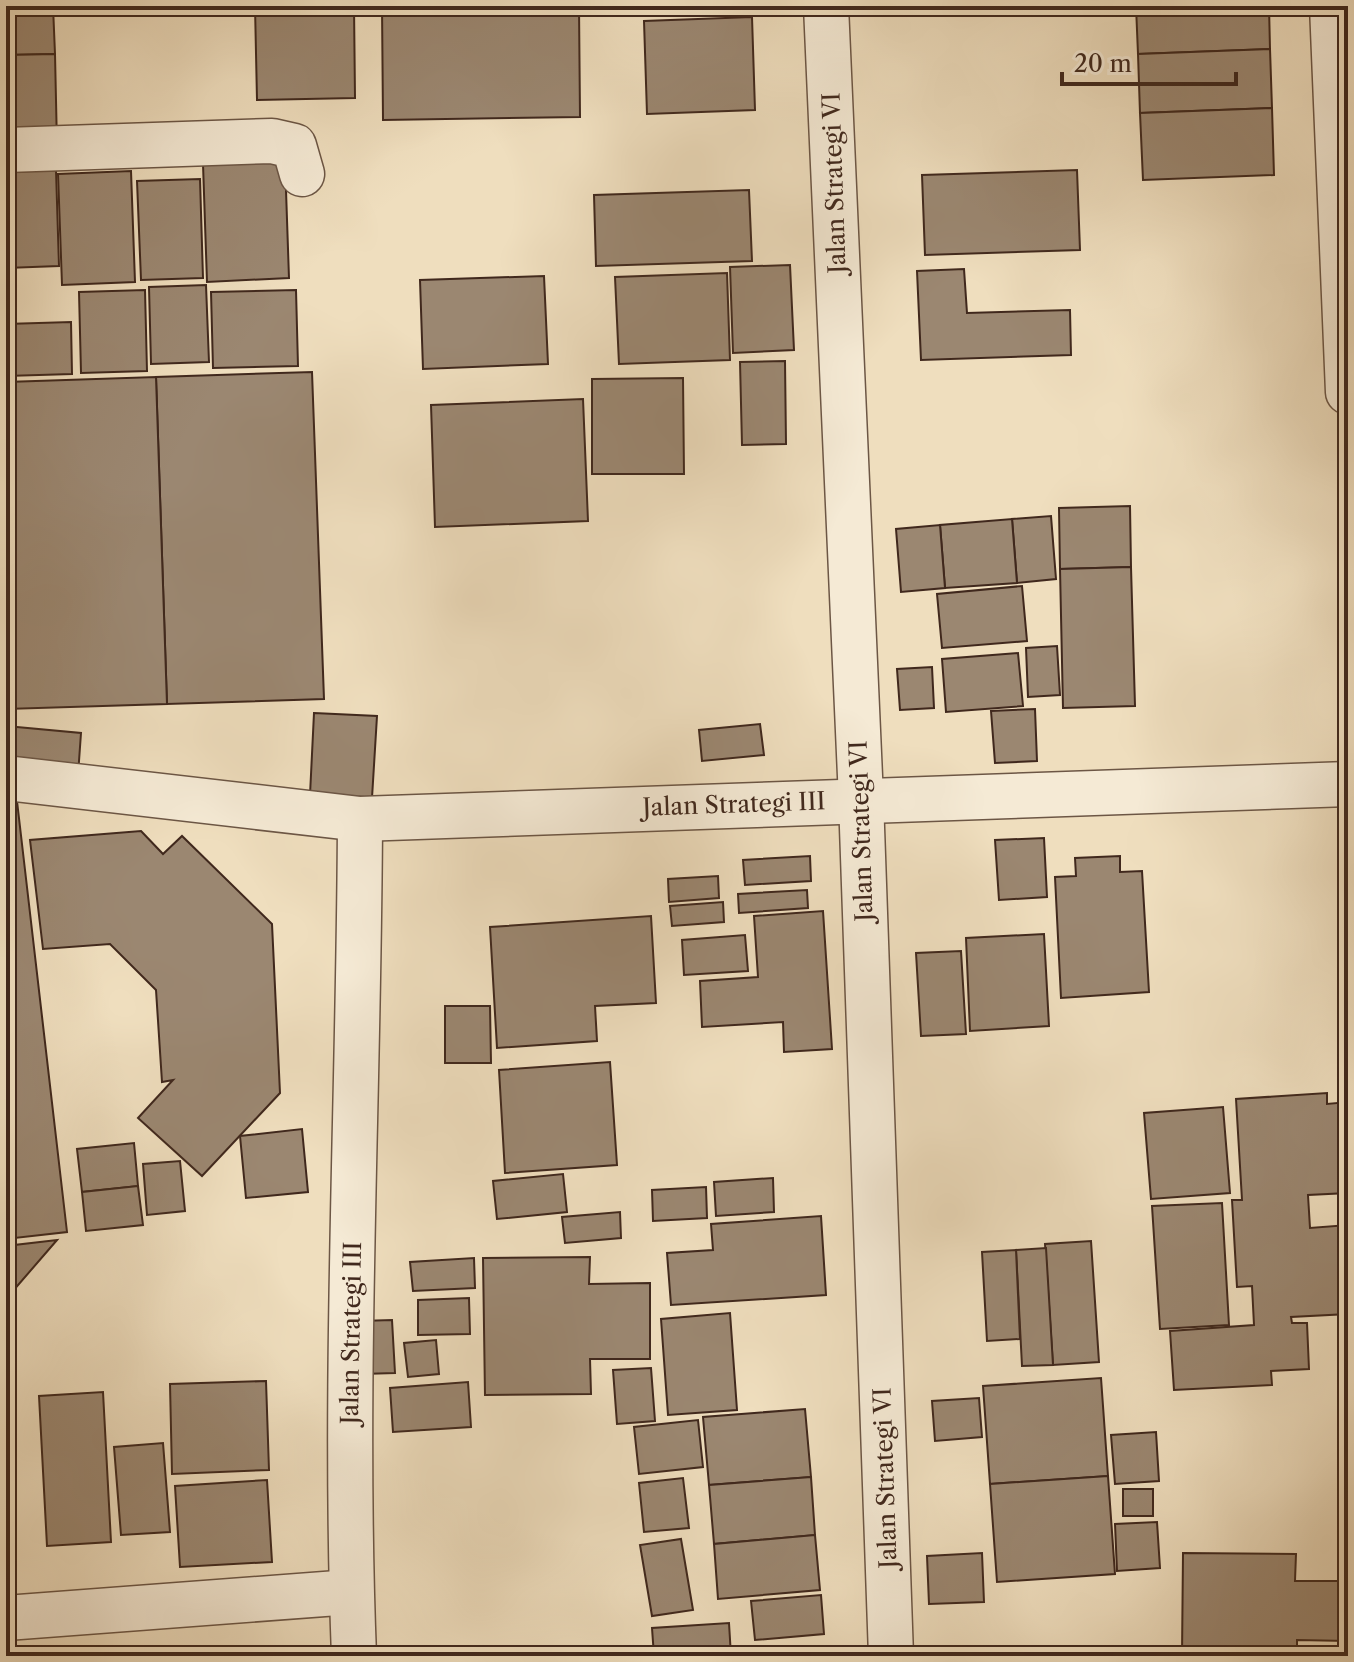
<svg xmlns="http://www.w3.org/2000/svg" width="1354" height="1662" viewBox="0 0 1354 1662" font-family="'Libre Caslon Text',serif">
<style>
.building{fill:#9b8771;stroke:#40281d;stroke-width:2}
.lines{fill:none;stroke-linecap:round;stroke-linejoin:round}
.minor-casing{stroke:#6c5645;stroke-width:47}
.minor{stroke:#f5ead5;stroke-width:44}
.labels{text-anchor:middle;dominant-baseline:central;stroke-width:8;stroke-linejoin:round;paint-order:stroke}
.street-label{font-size:24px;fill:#40281d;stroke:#f5ead5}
</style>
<rect width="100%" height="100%" fill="#efdebe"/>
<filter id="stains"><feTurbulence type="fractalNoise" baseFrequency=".0025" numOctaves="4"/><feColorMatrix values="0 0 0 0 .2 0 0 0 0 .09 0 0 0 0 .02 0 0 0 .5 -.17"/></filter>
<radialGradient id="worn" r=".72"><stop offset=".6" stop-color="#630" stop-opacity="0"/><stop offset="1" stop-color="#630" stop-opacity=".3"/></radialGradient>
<g class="building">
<polygon points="6,6 53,6 55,54 6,55"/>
<polygon points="255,6 354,6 355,98 257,100"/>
<polygon points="382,6 579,6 580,117 383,120"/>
<polygon points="1136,6 1269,6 1270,49 1138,54"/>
<polygon points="752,17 755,110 647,114 644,21"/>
<polygon points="1270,49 1272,108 1140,113 1138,54"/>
<polygon points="55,54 57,146 6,148 6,55"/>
<polygon points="1272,108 1274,175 1143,180 1140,113"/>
<polygon points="285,161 289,278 207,282 203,164"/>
<polygon points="56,170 59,266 6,268 6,172"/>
<polygon points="1077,170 1080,250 925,255 922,175"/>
<polygon points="131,171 135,282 62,285 58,174"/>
<polygon points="200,179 203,278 141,280 137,181"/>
<polygon points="749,190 752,261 596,266 594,195"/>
<polygon points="790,265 794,350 733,353 730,267"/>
<polygon points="964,269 967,313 1070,310 1071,355 921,360 917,271"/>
<polygon points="727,273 730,360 619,364 615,277"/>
<polygon points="544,276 548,364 423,369 420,280"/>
<polygon points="206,285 209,362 151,364 149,287"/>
<polygon points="145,290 147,371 81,373 79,292"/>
<polygon points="296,290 298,366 213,368 211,292"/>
<polygon points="71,322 72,374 6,376 6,324"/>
<polygon points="785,361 786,444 742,445 740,362"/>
<polygon points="312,372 324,699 167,704 156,377"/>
<polygon points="156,377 167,704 6,709 6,382"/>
<polygon points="683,378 684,474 592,474 592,379"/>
<polygon points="583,399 588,521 435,527 431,405"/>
<polygon points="1130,506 1131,567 1060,569 1059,508"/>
<polygon points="1051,516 1056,579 1017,583 1012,519"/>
<polygon points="1012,519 1017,583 945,588 940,525"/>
<polygon points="940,525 945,588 901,592 896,529"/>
<polygon points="1131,567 1135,706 1063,708 1060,569"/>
<polygon points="1022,586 1027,641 942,648 937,594"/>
<polygon points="1057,646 1060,695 1028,697 1026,648"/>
<polygon points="1018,653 1023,706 946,712 942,659"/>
<polygon points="932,667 934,708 900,710 897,669"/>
<polygon points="1035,709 1037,761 995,763 991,711"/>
<polygon points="314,713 377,716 372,798 310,795"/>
<polygon points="760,724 764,755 702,761 699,730"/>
<polygon points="6,726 81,733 78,775 6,768"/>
<polygon points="17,801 67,1232 6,1239 6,802"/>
<polygon points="141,831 163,854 182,836 272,924 280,1093 202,1176 138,1118 173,1080 162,1082 156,990 110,944 43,949 30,840"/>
<polygon points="1044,838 1047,897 999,900 995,840"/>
<polygon points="810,856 811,881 745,885 743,860"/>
<polygon points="1120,856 1120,872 1142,871 1149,992 1061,998 1055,877 1076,876 1075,858"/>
<polygon points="718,876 719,898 669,902 668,879"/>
<polygon points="807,890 808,908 739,913 738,894"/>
<polygon points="723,902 724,922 672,926 670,906"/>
<polygon points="823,911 832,1049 784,1052 783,1022 702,1027 700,981 758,977 754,916"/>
<polygon points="651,916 656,1003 595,1006 597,1041 497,1048 490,927"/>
<polygon points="1044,934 1049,1026 970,1031 966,938"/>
<polygon points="745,935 748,971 684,975 682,940"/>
<polygon points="961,951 966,1034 921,1036 916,953"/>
<polygon points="445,1006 490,1006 491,1063 445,1063"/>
<polygon points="610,1062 617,1165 505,1173 499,1070"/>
<polygon points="1327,1093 1327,1104 1348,1102 1348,1193 1308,1195 1310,1228 1348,1225 1348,1314 1291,1317 1292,1323 1307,1323 1309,1369 1271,1371 1272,1385 1174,1390 1170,1331 1254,1325 1252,1286 1237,1287 1232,1200 1242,1200 1236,1099"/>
<polygon points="1223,1107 1230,1193 1151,1199 1144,1113"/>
<polygon points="302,1129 308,1192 246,1198 240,1136"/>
<polygon points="134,1143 138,1186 82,1192 77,1149"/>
<polygon points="180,1161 185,1211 147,1215 143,1164"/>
<polygon points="563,1174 567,1212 497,1219 493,1181"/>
<polygon points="773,1178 774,1212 716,1216 714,1182"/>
<polygon points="138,1186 143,1225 86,1231 82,1192"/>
<polygon points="706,1187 707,1218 653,1221 652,1190"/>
<polygon points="1222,1203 1229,1325 1160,1329 1152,1206"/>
<polygon points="620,1212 621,1238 565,1243 562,1217"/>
<polygon points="821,1216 826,1295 671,1305 667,1253 713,1250 711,1224"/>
<polygon points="57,1240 6,1299 6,1246"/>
<polygon points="1091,1241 1099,1362 1053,1365 1045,1244"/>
<polygon points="1046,1248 1053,1365 1022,1366 1016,1250"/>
<polygon points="1016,1250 1020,1339 987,1341 982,1252"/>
<polygon points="590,1257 589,1284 650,1283 650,1359 590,1359 591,1394 485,1395 483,1258"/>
<polygon points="474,1258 475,1288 413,1291 410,1262"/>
<polygon points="469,1298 470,1334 418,1335 418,1300"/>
<polygon points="730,1313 737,1410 668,1415 661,1319"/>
<polygon points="392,1320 395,1373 362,1374 360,1321"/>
<polygon points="436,1340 439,1374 408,1377 404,1343"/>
<polygon points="651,1368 655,1421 617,1424 613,1370"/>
<polygon points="1101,1378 1108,1476 990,1484 983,1386"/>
<polygon points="266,1381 269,1470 172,1474 170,1384"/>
<polygon points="468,1382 471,1427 393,1432 390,1388"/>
<polygon points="103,1392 111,1542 47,1546 39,1396"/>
<polygon points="979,1398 982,1437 935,1441 932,1401"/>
<polygon points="805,1409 811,1477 709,1485 703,1417"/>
<polygon points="698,1420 703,1467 639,1474 634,1427"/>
<polygon points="1156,1432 1159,1481 1115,1484 1111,1435"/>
<polygon points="163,1443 170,1532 121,1535 114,1447"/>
<polygon points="1108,1476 1115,1574 997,1582 990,1484"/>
<polygon points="811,1477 815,1535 714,1544 709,1485"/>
<polygon points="683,1478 689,1528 644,1532 639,1483"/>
<polygon points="267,1480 272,1562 180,1567 175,1486"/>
<rect x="1123" y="1489" width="30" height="27"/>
<polygon points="1157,1522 1160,1568 1117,1571 1115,1524"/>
<polygon points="815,1535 820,1590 718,1599 714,1544"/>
<polygon points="681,1539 693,1610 652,1616 640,1545"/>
<polygon points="982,1553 984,1602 929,1604 927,1556"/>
<polygon points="1183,1553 1296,1554 1295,1581 1348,1581 1348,1641 1297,1640 1297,1656 1182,1656"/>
<polygon points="821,1595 824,1634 755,1640 751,1601"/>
<polygon points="729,1623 731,1656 654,1656 652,1628"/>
<polygon points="836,1647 836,1656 740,1656 740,1652"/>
</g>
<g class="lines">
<defs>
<g id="minor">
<polyline points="826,6 861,799 891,1656"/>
<polyline points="1332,6 1348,392"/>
<polyline points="6,150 272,141 294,146 302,174"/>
<polyline points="6,778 360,819 1348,784"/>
<polyline points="6,1618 351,1592"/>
<path d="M354,1656C343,1377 359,1098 360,819"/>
</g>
</defs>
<use href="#minor" class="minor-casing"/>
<use href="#minor" class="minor"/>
</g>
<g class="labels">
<g class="street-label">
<text transform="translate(834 183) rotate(-92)">Jalan Strategi VI</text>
<text transform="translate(734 804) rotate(-2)">Jalan Strategi III</text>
<text transform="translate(861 831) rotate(-92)">Jalan Strategi VI</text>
<text transform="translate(351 1333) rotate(-89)">Jalan Strategi III</text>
<text transform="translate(885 1478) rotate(-92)">Jalan Strategi VI</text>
</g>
</g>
<rect width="1354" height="1662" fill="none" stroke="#efdebe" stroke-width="32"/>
<rect x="8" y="8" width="1338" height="1646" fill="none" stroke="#40281d" stroke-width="4"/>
<rect x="16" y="16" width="1322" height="1630" fill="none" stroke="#40281d" stroke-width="2"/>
<path d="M1062 72v12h174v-12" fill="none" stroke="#40281d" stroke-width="4"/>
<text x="1074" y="72" font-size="24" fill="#40281d" stroke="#f5ead5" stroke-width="6" paint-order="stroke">20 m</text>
<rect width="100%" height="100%" filter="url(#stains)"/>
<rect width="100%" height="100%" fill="url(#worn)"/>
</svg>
